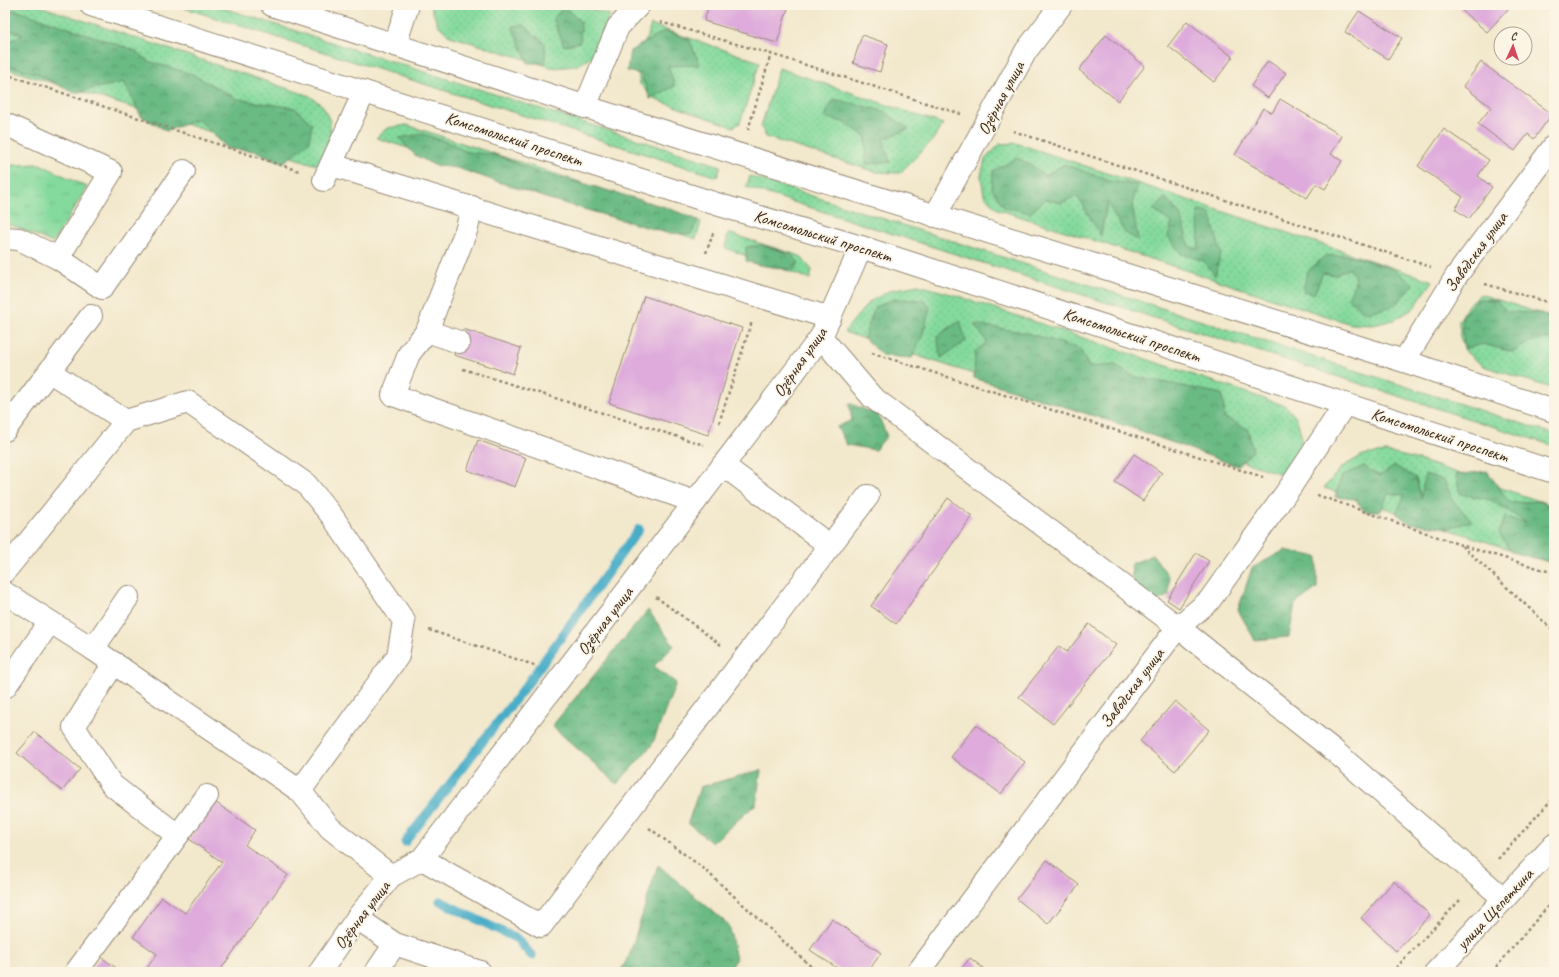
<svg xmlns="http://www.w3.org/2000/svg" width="1559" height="977" viewBox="0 0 1559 977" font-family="Caveat,sans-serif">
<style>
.grass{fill:url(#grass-dots);stroke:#60825e}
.forest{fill:url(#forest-crowns);stroke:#537251}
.park{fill:url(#park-tufts);stroke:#60825e}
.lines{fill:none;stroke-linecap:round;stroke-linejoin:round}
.stream{stroke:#48adc7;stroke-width:9}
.building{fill:#deabdc}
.minor-casing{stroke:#968975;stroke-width:24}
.major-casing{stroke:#968975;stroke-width:24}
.path{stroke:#968975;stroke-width:2.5;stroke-dasharray:3 3;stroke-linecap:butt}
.minor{stroke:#fff;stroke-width:22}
.major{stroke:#fff;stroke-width:22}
.labels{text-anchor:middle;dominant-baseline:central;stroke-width:3.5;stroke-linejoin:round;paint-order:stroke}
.street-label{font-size:17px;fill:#3b2a1e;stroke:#fcf5e5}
</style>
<defs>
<pattern id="grass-dots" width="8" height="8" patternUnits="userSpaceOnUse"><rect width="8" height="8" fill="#84da9d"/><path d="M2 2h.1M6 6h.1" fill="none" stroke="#73bb87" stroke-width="1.8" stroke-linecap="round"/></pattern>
<pattern id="forest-crowns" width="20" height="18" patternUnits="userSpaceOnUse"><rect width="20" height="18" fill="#6bba84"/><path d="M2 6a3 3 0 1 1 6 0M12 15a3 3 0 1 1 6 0" fill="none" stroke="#59976b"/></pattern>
<pattern id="park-tufts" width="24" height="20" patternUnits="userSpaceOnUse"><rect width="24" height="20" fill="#84da9d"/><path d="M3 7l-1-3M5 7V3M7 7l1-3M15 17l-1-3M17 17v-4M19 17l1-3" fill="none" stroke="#73bb87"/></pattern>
</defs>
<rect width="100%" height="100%" fill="#fcf5e5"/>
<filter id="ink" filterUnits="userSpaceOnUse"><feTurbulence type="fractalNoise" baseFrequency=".025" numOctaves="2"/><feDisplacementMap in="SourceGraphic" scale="8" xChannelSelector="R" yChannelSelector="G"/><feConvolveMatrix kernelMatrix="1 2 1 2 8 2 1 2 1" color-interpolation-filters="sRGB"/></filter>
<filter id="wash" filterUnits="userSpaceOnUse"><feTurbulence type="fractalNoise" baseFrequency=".012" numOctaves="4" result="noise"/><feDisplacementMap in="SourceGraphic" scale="16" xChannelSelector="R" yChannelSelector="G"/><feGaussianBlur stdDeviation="0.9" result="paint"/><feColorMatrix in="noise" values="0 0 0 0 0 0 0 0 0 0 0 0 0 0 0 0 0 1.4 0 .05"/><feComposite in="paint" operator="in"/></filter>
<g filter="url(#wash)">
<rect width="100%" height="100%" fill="#f2e8cc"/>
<g class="grass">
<polygon points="5,5 37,5 310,96 323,106 330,121 331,135 320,166 5,68"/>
<polygon points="175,5 214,5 721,166 717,177"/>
<polygon points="430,5 579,5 610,15 592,57 576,66 554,68 450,36 438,25"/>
<polygon points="651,25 760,62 740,123 733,127 654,99 640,84 637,66"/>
<polygon points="779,68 943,124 932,141 900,173 876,172 766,137 761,126"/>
<polygon points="407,125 701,222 696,239 376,138 387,128"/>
<polygon points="1016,143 1433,281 1413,309 1394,320 1373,325 1351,324 997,209 984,195 981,176 985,159 1000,144"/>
<polygon points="750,176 1554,434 1554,446 746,187"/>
<polygon points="728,233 800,256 812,270 810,279 725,248"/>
<polygon points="918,285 955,295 1286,406 1297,419 1302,438 1298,455 1281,474 844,332 869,302 891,290"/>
<polygon points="1480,294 1554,318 1554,389 1483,366 1466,352 1460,337 1459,321 1468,305"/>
<polygon points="1386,452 1416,459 1554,506 1554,564 1324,488 1342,467 1363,455"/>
</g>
<g class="forest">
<polygon points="564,7 581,22 580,42 564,46 553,18"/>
<polygon points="5,10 15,10 134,50 148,61 192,74 237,99 295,108 312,124 309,142 283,163 255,151 228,149 198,119 167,131 141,116 124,82 74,93 35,73 5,65 5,43 23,35 5,29"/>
<polygon points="524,25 545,44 546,63 528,63 512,26"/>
<polygon points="665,31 689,39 700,65 668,66 675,86 650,99 641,74 627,71 630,51"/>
<polygon points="834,99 883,111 909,129 883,139 890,162 866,164 866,137 846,123 824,117"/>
<polygon points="423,134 452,144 467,152 497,155 536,172 585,184 665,207 698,220 691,234 667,233 549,199 457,168 434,165 415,155 399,138"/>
<polygon points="1017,158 1031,165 1045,176 1064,164 1109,181 1138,185 1132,204 1138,240 1125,233 1107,203 1101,236 1077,196 1061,203 1046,199 1030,213 1004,207 992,188 993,171"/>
<polygon points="1165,197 1181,216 1189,246 1199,249 1198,211 1210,213 1221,253 1215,276 1204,261 1181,254 1168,236 1172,223 1153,210"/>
<polygon points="761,245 791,254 799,263 794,270 759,265 746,261 746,247"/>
<polygon points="1350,255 1393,269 1414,284 1394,306 1365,313 1348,298 1356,280 1350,268 1335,275 1323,273 1314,294 1303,291 1307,272 1325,256"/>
<polygon points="894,299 924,300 930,308 922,337 912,358 883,356 864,338 875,307"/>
<polygon points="1477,299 1496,300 1508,312 1541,313 1554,319 1554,338 1532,341 1513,352 1483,344 1464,349 1462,317"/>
<polygon points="960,321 966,341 941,358 937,336"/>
<polygon points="974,324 1027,333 1080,349 1089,367 1115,365 1132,376 1222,394 1225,418 1248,429 1253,451 1237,466 1132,428 974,378 975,352 987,342"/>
<polygon points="849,403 878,415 887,436 875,450 847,445 837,427 852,420"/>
<polygon points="1364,466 1379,476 1395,466 1416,478 1421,498 1425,474 1444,480 1453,501 1472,521 1449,528 1409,523 1396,513 1405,495 1388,494 1381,511 1364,511 1355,499 1335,497 1342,476"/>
<polygon points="1487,471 1510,503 1540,501 1554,509 1554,559 1551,562 1511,552 1499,533 1505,517 1527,523 1491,500 1460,494 1456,475"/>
<polygon points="1285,550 1317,557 1317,588 1295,604 1289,637 1255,640 1238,610 1252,568"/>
<polygon points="1153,555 1169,577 1169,595 1146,607 1133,590 1131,564"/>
<polygon points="648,610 674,646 654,666 676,683 652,745 617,784 552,726"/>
<polygon points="761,770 756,804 712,843 688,823 700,787"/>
<polygon points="658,865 729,925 736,960 727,972 620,972 629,956"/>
</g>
<polygon class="park" points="40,164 87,187 53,243 12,225 5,225 5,167 14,165"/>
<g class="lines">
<g class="stream">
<polyline points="405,842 528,683 639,529"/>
<polyline points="440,901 517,939 532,956"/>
</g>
</g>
<g id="blocks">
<g class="building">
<polygon points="709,5 789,5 777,43 704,21"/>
<polygon points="1464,5 1506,5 1509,8 1487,32 1460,9"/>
<polygon points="1359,11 1402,38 1388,59 1345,32"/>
<polygon points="1187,21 1233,57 1214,82 1168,46"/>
<polygon points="862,35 888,44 880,72 853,63"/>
<polygon points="1106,35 1145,66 1118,101 1079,70"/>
<polygon points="1268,61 1286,73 1268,98 1251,86"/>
<polygon points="1481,62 1552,114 1534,139 1528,134 1515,151 1478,124 1491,107 1463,86"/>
<polygon points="1280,99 1342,136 1331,154 1342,161 1325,189 1316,184 1307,198 1235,155 1263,108 1272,113"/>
<polygon points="1444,129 1489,160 1478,176 1492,187 1469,219 1455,209 1463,197 1418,166"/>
<polygon points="644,296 742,328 708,435 609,403"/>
<polygon points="463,329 521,348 513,374 454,355"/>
<polygon points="478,440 526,458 515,487 467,470"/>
<polygon points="1134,454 1162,473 1143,501 1115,482"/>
<polygon points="948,498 972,516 896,624 871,606"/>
<polygon points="1196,553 1209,561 1179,608 1167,600"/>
<polygon points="1089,624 1116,645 1053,724 1019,697 1059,646 1067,652"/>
<polygon points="1175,701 1209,730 1175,771 1140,741"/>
<polygon points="976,725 1025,762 1001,794 951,757"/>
<polygon points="35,732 80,769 62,791 17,753"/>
<polygon points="215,802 255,830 245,845 288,875 219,972 144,972 157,954 133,937 162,897 185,913 222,862 189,839"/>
<polygon points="1047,860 1079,885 1048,924 1017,899"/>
<polygon points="1394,881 1430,915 1396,951 1361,918"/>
<polygon points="832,919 881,953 868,972 843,972 810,950"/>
<polygon points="101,957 122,972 89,972"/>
<polygon points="970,958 988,972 959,972"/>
</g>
</g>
</g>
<g filter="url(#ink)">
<use href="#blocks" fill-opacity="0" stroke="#968975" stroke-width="1"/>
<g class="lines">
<defs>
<g id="minor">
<polyline points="395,45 408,5"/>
<polyline points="585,107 618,27 639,5"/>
<polyline points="5,124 111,172 58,258"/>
<polyline points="332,165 830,318"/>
<polyline points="324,180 364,92"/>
<polyline points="472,207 467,228 427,331 409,354 393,395 695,502"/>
<polyline points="935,216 1026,51 1061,5"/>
<polyline points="5,238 19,239 58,258 102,288 184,171"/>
<polyline points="427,331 459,342"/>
<polyline points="821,337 872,397 1178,627 1332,749 1504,899"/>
<polyline points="1404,361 1457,275 1554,146"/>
<polyline points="50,372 126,421"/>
<polyline points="5,430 91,316"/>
<polyline points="723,465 830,546"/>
<polyline points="5,571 126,421 188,402 306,484 332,516 404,621 398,656 300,791"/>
<polyline points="5,593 93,649 300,791 330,828 391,876"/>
<polyline points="93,649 128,597"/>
<polyline points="114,663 74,727 112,785 177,835"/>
<polyline points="5,687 50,622"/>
<polyline points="422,859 541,926 868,496"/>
<polyline points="357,918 395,944 480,972"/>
<polyline points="76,972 207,796"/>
<polyline points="320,972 357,918 391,876 422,859 821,337 861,247"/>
<polyline points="376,972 395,944"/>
<polyline points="918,972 1178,627 1209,601 1291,486 1345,404"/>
</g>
<g id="major">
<polyline points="91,5 723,206 861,247 1554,472"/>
<polyline points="272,5 605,113 1404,361 1554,411"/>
<polyline points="1436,972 1554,845"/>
</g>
</defs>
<use href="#minor" class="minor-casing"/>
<use href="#major" class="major-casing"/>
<g class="path">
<polyline points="660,22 771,54 961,114"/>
<polyline points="5,74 299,171"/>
<polyline points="748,130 771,54"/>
<polyline points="1013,131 1431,267"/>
<polyline points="706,253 714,231"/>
<polyline points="1485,284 1554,304"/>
<polyline points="872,353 1263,477"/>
<polyline points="463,369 704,445"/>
<polyline points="719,423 752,321"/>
<polyline points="1317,495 1461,545 1554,573"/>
<polyline points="1462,546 1554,631"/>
<polyline points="656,597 721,645"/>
<polyline points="429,630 537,666"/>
<polyline points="649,828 703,868 817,972"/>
<polyline points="1498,859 1554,797"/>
<polyline points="1392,972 1462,898"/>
<polyline points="1492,972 1554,899"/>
</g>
<use href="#minor" class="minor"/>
<use href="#major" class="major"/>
</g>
</g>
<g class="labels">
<g class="street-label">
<text transform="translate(1001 98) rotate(-62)">Озёрная улица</text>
<text transform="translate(514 139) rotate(18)">Комсомольский проспект</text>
<text transform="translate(823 236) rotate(17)">Комсомольский проспект</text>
<text transform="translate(1476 252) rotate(-54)">Заводская улица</text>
<text transform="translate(1132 335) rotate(18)">Комсомольский проспект</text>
<text transform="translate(800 362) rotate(-55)">Озёрная улица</text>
<text transform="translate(1440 435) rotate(18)">Комсомольский проспект</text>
<text transform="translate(605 621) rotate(-53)">Озёрная улица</text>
<text transform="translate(1132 688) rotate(-53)">Заводская улица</text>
<text transform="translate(1495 909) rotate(-47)">улица Щепеткина</text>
<text transform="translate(362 915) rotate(-53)">Озёрная улица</text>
</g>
</g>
<rect width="1559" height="977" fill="none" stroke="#fcf5e5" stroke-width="20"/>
<g transform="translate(1513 46) rotate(3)"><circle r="19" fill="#fcf5e5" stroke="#afa495"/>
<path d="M0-3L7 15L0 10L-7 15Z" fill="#d1495b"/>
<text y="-6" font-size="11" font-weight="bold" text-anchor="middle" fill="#3b2a1e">С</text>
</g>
</svg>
